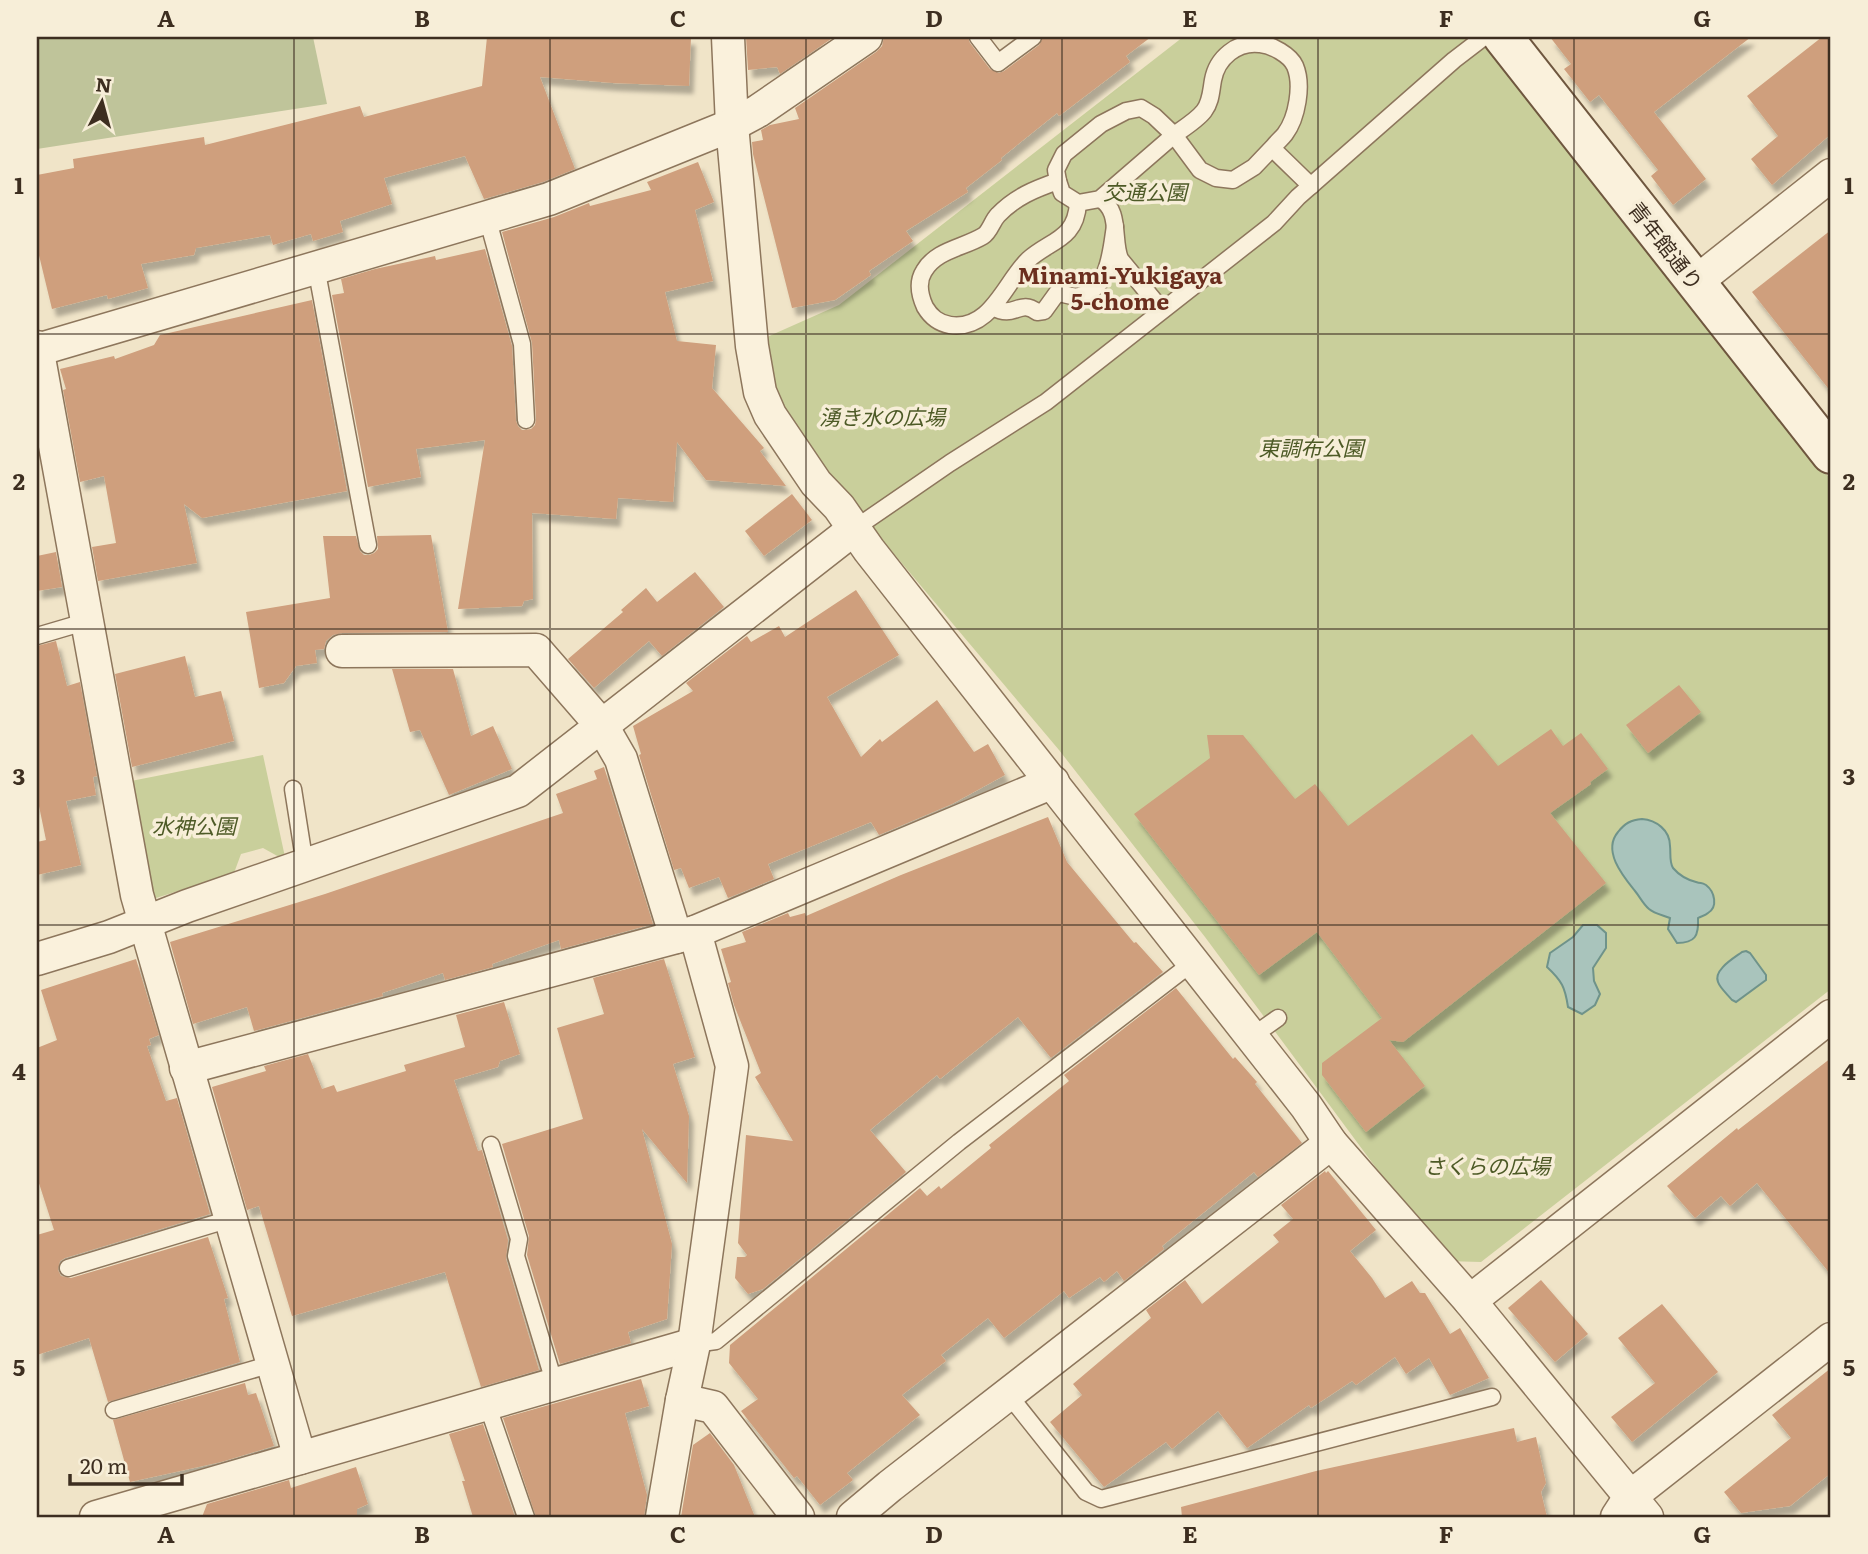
<svg xmlns="http://www.w3.org/2000/svg" width="1868" height="1554" viewBox="0 0 1868 1554" font-family="Literata,'Noto Sans JP',serif">
<style>
.green{fill:#c9cf9b}
.cemetery{fill:#bfc49a}
.water{fill:#a9c4bc;stroke:#6f938a;stroke-width:2}
.building{fill:#cf9f7d;filter:url(#shadow)}
.lines{fill:none;stroke-linecap:round;stroke-linejoin:round}
.lane-casing{stroke:#8d765c;stroke-width:19}
.street-casing{stroke:#8d765c;stroke-width:35}
.secondary-casing{stroke:#6f573f;stroke-width:42}
.lane{stroke:#faf1dc;stroke-width:16}
.street{stroke:#faf1dc;stroke-width:32}
.secondary{stroke:#faf1dc;stroke-width:38}
.grid{fill:none;stroke:#3d2e20;stroke-width:2;stroke-opacity:0.55}
.labels{text-anchor:middle;dominant-baseline:central;stroke-width:7;stroke-linejoin:round;paint-order:stroke}
.park-label{font-size:21px;font-style:italic;fill:#4d5a26;stroke:#f7eed8}
.street-label{font-size:21px;fill:#3d2e20;stroke:#f7eed8}
.neighbourhood-label{font-size:23px;font-weight:bold;fill:#6b2e1e;stroke:#f7eed8}
.neatline{fill:none;stroke:#3d2e20;stroke-width:2.5}
.grid-label{font-size:23px;text-anchor:middle;font-weight:bold;fill:#3d2e20}
</style>
<defs>
<filter id="shadow"><feDropShadow dx="4.5" dy="8" stdDeviation="2" flood-color="#0004"/></filter>
</defs>
<rect width="100%" height="100%" fill="#f0e4c8"/>
<g class="green">
<polygon points="1183,37 1484,37 1831,480 1831,989 1481,1262 1445,1261 1205,937 1059,750 778,416 767,374 767,337 839,305"/>
<polygon points="263,755 285,857 281,858 263,848 241,854 234,873 153,899 131,781"/>
</g>
<polygon class="cemetery" points="37,37 313,37 327,104 37,149"/>
<g class="water">
<path d="M1642,819C1656,820 1670,830 1670,846C1671,854 1669,861 1673,868C1679,875 1688,880 1696,882C1702,884 1701,882 1706,885C1715,892 1718,907 1708,913C1705,916 1701,916 1698,918C1699,936 1695,943 1677,943L1668,929L1670,918C1663,915 1655,914 1649,909C1643,904 1640,897 1635,891C1623,876 1602,851 1618,832C1625,823 1631,820 1642,819Z"/>
<path d="M1583,925H1597L1606,933V948L1593,968L1594,981L1600,994L1595,1005L1582,1014L1568,1007C1565,987 1562,981 1547,967L1550,953L1573,937Z"/>
<path d="M1746,951L1750,953L1766,975V980L1736,1002L1732,1000C1728,995 1720,988 1718,982C1713,970 1734,958 1742,952Z"/>
</g>
<g class="building">
<polygon points="487,37 691,37 689,86 613,83 540,77 575,169 543,182 484,199 465,156 384,178 392,204 340,221 343,232 313,241 311,234 273,245 270,235 196,248 194,255 141,264 148,288 108,299 107,295 52,309 37,247 37,175 74,168 73,159 204,137 205,145 360,106 364,117 482,86"/>
<polygon points="746,37 834,37 780,74 777,67 748,70"/>
<polygon points="884,37 968,37 970,43 990,69 999,73 1004,71 1039,45 1043,37 1151,37 1126,56 1130,62 1059,116 1057,113 1001,158 1002,160 966,188 968,192 906,231 913,241 869,271 871,275 835,300 792,308 753,154 752,142 763,140 761,130 770,125 799,119 795,108 876,52 882,46"/>
<polygon points="1550,37 1751,37 1654,112 1706,179 1673,205 1651,176 1658,170 1599,95 1590,102 1564,69 1571,64"/>
<polygon points="1822,37 1831,37 1831,134 1772,185 1751,159 1778,136 1747,96"/>
<polygon points="698,162 714,202 695,210 713,281 665,292 677,341 716,345 712,388 764,448 760,451 786,486 706,480 677,442 673,502 618,498 616,519 532,513 533,599 524,601 522,606 458,609 485,440 416,449 421,477 368,487 332,295 344,293 341,279 375,269 435,256 436,260 485,249 512,346 516,421 518,426 522,430 531,429 535,425 536,419 532,343 502,232 554,217 589,203 590,206 651,190 647,182"/>
<polygon points="1831,230 1831,392 1752,292"/>
<polygon points="312,300 347,491 202,518 184,504 197,563 98,581 92,547 116,543 104,476 80,482 63,390 66,389 60,369 114,356 115,359 154,345 160,335"/>
<polygon points="792,494 812,520 764,556 745,531"/>
<polygon points="431,535 448,632 342,633 333,635 326,641 324,649 315,650 317,663 296,666 284,683 259,688 246,612 330,598 323,536 356,536 360,551 364,555 369,555 374,553 378,549 377,536"/>
<polygon points="56,552 62,587 37,591 37,556"/>
<polygon points="695,572 724,607 662,656 649,641 594,688 568,659 623,612 621,610 646,588 657,602"/>
<polygon points="856,590 899,655 827,697 861,757 880,739 882,742 937,700 974,752 988,744 1005,775 952,804 879,835 871,822 768,864 774,879 728,898 719,877 689,888 681,868 674,870 639,755 641,754 633,726 693,691 686,683 747,636 751,642 779,626 785,637"/>
<polygon points="56,641 67,686 80,682 97,776 93,777 96,795 66,801 81,865 37,875 37,842 46,840 39,806 37,807 37,646"/>
<polygon points="185,656 195,697 221,691 234,741 132,767 115,674"/>
<polygon points="392,669 453,669 471,736 493,726 512,769 449,795 420,730 410,732"/>
<polygon points="1679,685 1701,712 1648,753 1626,725"/>
<polygon points="1551,729 1563,746 1581,733 1608,769 1590,782 1591,784 1550,813 1606,883 1403,1042 1389,1040 1425,1086 1366,1132 1322,1075 1322,1063 1382,1018 1317,932 1259,975 1134,814 1210,758 1207,735 1243,735 1295,799 1315,784 1348,826 1472,734 1498,766"/>
<polygon points="604,767 653,924 561,949 559,940 492,964 493,967 445,980 443,973 382,993 383,996 254,1031 247,1007 193,1024 170,942 325,894 563,813 556,794 597,779 594,771"/>
<polygon points="1048,817 1067,862 1134,943 1136,942 1163,972 1051,1058 1018,1017 940,1079 937,1075 870,1130 906,1172 763,1289 748,1294 735,1278 737,1257 745,1257 747,1255 738,1243 746,1135 793,1141 755,1077 761,1073 734,1005 728,983 731,982 721,949 746,942 742,932 788,913 790,917 805,913 806,916 901,875"/>
<polygon points="136,959 159,1035 149,1039 151,1045 147,1046 166,1101 177,1098 210,1214 65,1258 60,1261 58,1270 61,1276 71,1278 208,1237 228,1298 224,1299 240,1362 108,1402 89,1338 37,1355 37,1235 54,1230 37,1177 37,1048 57,1040 41,990"/>
<polygon points="664,959 695,1057 673,1064 689,1116 687,1183 642,1129 672,1244 667,1319 628,1332 631,1343 560,1364 527,1255 529,1236 502,1144 583,1119 557,1028 604,1014 593,978"/>
<polygon points="1176,988 1233,1059 1235,1057 1257,1082 1255,1084 1302,1143 1258,1177 1254,1172 1162,1246 1164,1249 1124,1281 1117,1271 1104,1282 1100,1277 1069,1298 1064,1291 1004,1338 988,1318 941,1355 946,1361 902,1395 920,1415 847,1473 853,1480 820,1505 797,1476 794,1478 741,1411 758,1399 729,1363 730,1345 920,1188 927,1196 939,1186 941,1189 991,1148 989,1145 1069,1081 1064,1075"/>
<polygon points="504,1002 520,1054 500,1061 498,1067 454,1080 478,1151 482,1150 508,1240 506,1259 539,1370 481,1387 445,1272 292,1316 259,1206 247,1210 212,1087 266,1071 264,1066 308,1054 322,1089 334,1085 337,1092 406,1071 404,1065 465,1047 456,1015"/>
<polygon points="1831,1058 1831,1275 1757,1183 1730,1206 1721,1196 1695,1218 1667,1186 1737,1128 1738,1130"/>
<polygon points="1325,1171 1326,1173 1328,1171 1376,1230 1350,1251 1372,1278 1385,1298 1412,1281 1420,1293 1425,1293 1450,1334 1460,1328 1489,1378 1450,1395 1429,1358 1406,1374 1395,1357 1356,1385 1352,1381 1311,1408 1309,1405 1247,1448 1218,1411 1172,1449 1166,1442 1104,1487 1050,1422 1082,1395 1073,1384 1151,1318 1146,1310 1185,1280 1202,1304 1279,1242 1273,1235 1293,1219 1281,1205"/>
<polygon points="1541,1280 1588,1334 1555,1362 1508,1308"/>
<polygon points="1662,1304 1718,1372 1632,1442 1611,1417 1655,1383 1618,1338"/>
<polygon points="1831,1368 1831,1473 1790,1506 1741,1513 1724,1492 1791,1438 1772,1415"/>
<polygon points="641,1379 649,1406 625,1413 647,1495 644,1517 536,1517 503,1418"/>
<polygon points="245,1383 248,1395 256,1393 274,1446 221,1462 130,1482 113,1420"/>
<polygon points="483,1424 515,1517 473,1517 462,1481 465,1481 449,1434"/>
<polygon points="1514,1428 1517,1442 1536,1437 1546,1483 1541,1492 1547,1517 1182,1517 1181,1507 1316,1471"/>
<polygon points="710,1433 734,1465 755,1517 681,1517 693,1445"/>
<polygon points="356,1467 368,1504 357,1509 357,1517 202,1517 207,1504 289,1480 291,1488"/>
</g>
<g class="lines">
<defs>
<g id="lane">
<polyline points="978,37 998,63 1033,37"/>
<polygon points="1141,108 1154,116 1174,135 1100,199 1078,203 1062,193 1058,181 1056,170 1064,154 1101,124 1126,111"/>
<path d="M1274,146C1277,142 1282,138 1285,134C1297,118 1303,85 1295,66C1290,55 1272,45 1260,44C1237,41 1217,58 1213,80C1211,91 1211,102 1204,111C1197,120 1184,128 1174,135L1200,170L1216,178L1233,180L1254,167L1274,146L1275,151L1311,186"/>
<path d="M1058,181C1035,189 1015,197 998,215C992,221 990,232 983,236C963,248 936,250 924,271C917,282 920,296 925,307C931,317 938,323 950,325C991,331 1005,282 1028,260C1050,240 1076,240 1078,203"/>
<path d="M1100,199C1121,210 1112,240 1120,259L1162,310"/>
<polyline points="487,217 522,344 526,420"/>
<polyline points="316,267 368,545"/>
<path d="M993,307C1015,320 1019,298 1037,312L1044,311L1057,293C1064,293 1072,298 1079,296C1110,289 1111,250 1115,226"/>
<polyline points="854,529 950,463 1046,402 1274,223 1298,197 1454,60 1484,37"/>
<polyline points="37,636 88,621"/>
<polyline points="293,789 305,865"/>
<polyline points="1251,1037 1278,1018"/>
<polyline points="491,1145 519,1239 516,1256 555,1385"/>
<polyline points="68,1268 230,1219"/>
<polyline points="694,1344 716,1341 959,1142 1192,963"/>
<polyline points="1008,1394 1086,1492 1101,1499 1492,1397"/>
<polyline points="487,1404 526,1517"/>
<polyline points="114,1410 272,1364"/>
</g>
<g id="street">
<polyline points="728,37 732,125 752,346 760,392 770,415 816,483 839,507 869,550 1306,1106 1331,1143 1470,1301 1647,1517"/>
<polyline points="1696,282 1831,175"/>
<polyline points="37,347 137,895 300,1458"/>
<polyline points="37,350 549,199 732,125 758,111 866,37"/>
<polyline points="342,651 536,650 602,726 621,759 676,937"/>
<polyline points="37,959 109,937 187,906 518,791 854,529"/>
<polyline points="186,1068 695,932 1053,782"/>
<polyline points="1470,1301 1831,1016"/>
<polyline points="682,1400 713,1407 798,1517"/>
<polyline points="96,1517 694,1344"/>
<polyline points="662,1517 682,1400 694,1344 732,1066 695,932"/>
<polyline points="853,1517 890,1486 1331,1143"/>
<polyline points="1617,1517 1630,1497 1831,1339"/>
</g>
<polyline id="secondary" points="1503,37 1831,454"/>
</defs>
<use href="#lane" class="lane-casing"/>
<use href="#street" class="street-casing"/>
<use href="#secondary" class="secondary-casing"/>
<use href="#lane" class="lane"/>
<use href="#street" class="street"/>
<use href="#secondary" class="secondary"/>
</g>
<path class="grid" d="M294,37V1517M550,37V1517M806,37V1517M1062,37V1517M1318,37V1517M1574,37V1517M37,334H1831M37,629H1831M37,925H1831M37,1220H1831"/>
<g class="labels">
<g class="park-label">
<text x="1145" y="190">交通公園</text>
<text x="882" y="415">湧き水の広場</text>
<text x="1311" y="446">東調布公園</text>
<text x="194" y="824">水神公園</text>
<text x="1487" y="1164">さくらの広場</text>
</g>
<g class="street-label">
<text transform="translate(1667 245) rotate(52)">青年館通り</text>
</g>
<g class="neighbourhood-label">
<text x="1120" y="274">Minami-Yukigaya<tspan x="1120" dy="26">5-chome</tspan></text>
</g>
</g>
<rect width="1868" height="1554" fill="none" stroke="#f7eed8" stroke-width="77"/>
<g transform="translate(102 102) rotate(6)" stroke="#f7eed8" stroke-width="5" paint-order="stroke">
<path d="M0-5L12 26L0 18L-12 26Z" fill="#3d2e20"/>
<text y="-10" font-size="19" font-weight="bold" text-anchor="middle" fill="#3d2e20">N</text>
</g>
<path d="M70 1474v10h112v-10" fill="none" stroke="#3d2e20" stroke-width="3.5"/>
<text x="80" y="1474" font-size="21" fill="#3d2e20" stroke="#f7eed8" stroke-width="5" paint-order="stroke">20 m</text>
<rect x="38" y="38" width="1791" height="1478" class="neatline"/>
<g class="grid-label">
<text x="166" y="27">A</text>
<text x="422" y="27">B</text>
<text x="678" y="27">C</text>
<text x="934" y="27">D</text>
<text x="1190" y="27">E</text>
<text x="1446" y="27">F</text>
<text x="1702" y="27">G</text>
<text x="19" y="194">1</text>
<text x="1849" y="194">1</text>
<text x="19" y="490">2</text>
<text x="1849" y="490">2</text>
<text x="19" y="785">3</text>
<text x="1849" y="785">3</text>
<text x="19" y="1080">4</text>
<text x="1849" y="1080">4</text>
<text x="19" y="1376">5</text>
<text x="1849" y="1376">5</text>
<text x="166" y="1543">A</text>
<text x="422" y="1543">B</text>
<text x="678" y="1543">C</text>
<text x="934" y="1543">D</text>
<text x="1190" y="1543">E</text>
<text x="1446" y="1543">F</text>
<text x="1702" y="1543">G</text>
</g>
</svg>
